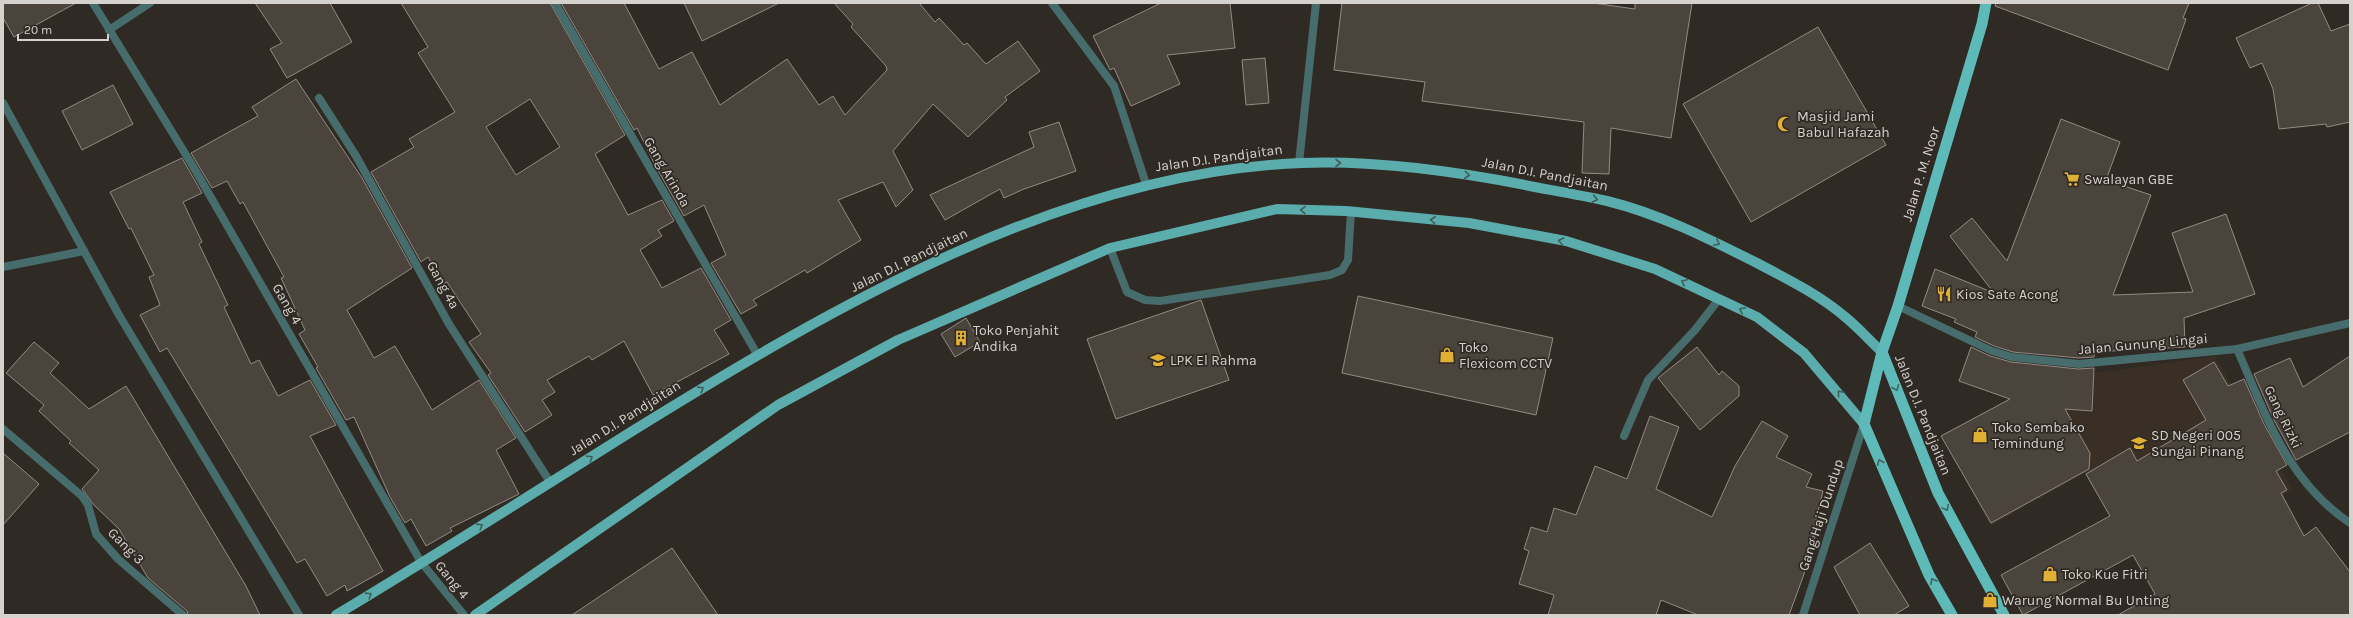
<svg xmlns="http://www.w3.org/2000/svg" width="2353" height="618" viewBox="0 0 2353 618" font-family="Karla,sans-serif">
<style>
.built{fill:#3a2f24}
.building{fill:#4a443d;stroke:#928b83;fill-rule:evenodd}
.lines{fill:none;stroke-linecap:round;stroke-linejoin:round}
.service{stroke:#476c6c;stroke-width:8}
.minor{stroke:#476c6c;stroke-width:8}
.primary{stroke:#5bacac;stroke-width:10}
.trunk{stroke:#5eb9b9;stroke-width:11}
.oneway{stroke:#415e5a}
.oneway2{stroke:#426360}
.labels{text-anchor:middle;dominant-baseline:central;stroke-width:3.5;stroke-linejoin:round;paint-order:stroke}
.poi-label{font-size:14px;fill:#d5d1cd;stroke:#302a24;text-anchor:start}
.street-label{font-size:14px;fill:#d5d1cd;stroke:#302a24}
</style>
<rect width="100%" height="100%" fill="#302a24"/>
<polygon class="built" points="2215,356 2293,490 2143,576 2084,473 1991,526 1961,473 2063,414 2066,371 2095,373"/>
<g class="building">
<polygon points="3,3 76,3 14,37 3,18"/>
<polygon points="255,3 330,3 352,42 287,78 270,49 282,43"/>
<path d="M401,3H550L625,135L595,154L628,215L662,200L674,221L658,230L662,236L640,250L662,288L701,268L731,320L714,330L729,354L653,395L624,341L592,360L589,356L547,380L555,392L542,400L552,415L525,432L488,375L491,373L469,342L481,334L447,282L443,284L428,257L421,262L371,172L414,147L409,139L455,112L418,53L428,47ZM530,99L560,147L516,175L486,127Z"/>
<polygon points="561,3 624,3 659,69 692,52 720,105 787,59 819,105 833,96 845,115 887,70 886,66 851,27 853,24 834,3 919,3 935,22 939,18 964,45 967,43 986,64 1018,41 1040,71 1005,97 1007,100 968,137 933,104 893,151 913,190 896,207 883,182 838,200 861,240 807,273 805,270 753,300 757,305 741,314 711,263 726,255 704,205 684,216 656,167 637,128 634,130"/>
<polygon points="684,3 779,3 702,41"/>
<polygon points="1161,3 1230,3 1235,48 1167,55 1180,84 1131,106 1114,68 1110,70 1093,36"/>
<polygon points="1342,3 1593,3 1635,9 1635,3 1692,3 1671,138 1611,128 1609,174 1582,173 1584,122 1422,101 1425,82 1334,70"/>
<polygon points="1996,3 2189,3 2183,18 2186,19 2168,70 1995,6"/>
<polygon points="2312,3 2318,3 2331,31 2350,24 2350,122 2327,127 2326,124 2279,129 2273,89 2262,63 2250,68 2236,38"/>
<polygon points="1818,27 1886,145 1751,222 1683,104"/>
<polygon points="1265,58 1269,103 1246,105 1242,60"/>
<polygon points="296,79 362,178 412,268 347,310 374,358 395,346 432,410 479,380 516,438 496,450 519,494 450,528 452,531 426,546 411,519 405,523 390,497 354,417 346,420 316,368 318,367 299,334 305,330 281,278 284,277 243,202 240,204 227,181 212,188 191,153 258,116 252,107"/>
<polygon points="113,85 133,124 82,150 62,111"/>
<polygon points="2061,119 2120,142 2106,180 2151,195 2113,295 2193,292 2172,233 2226,214 2255,294 2184,318 2185,347 2095,352 2094,357 2079,358 2013,352 1994,346 1975,337 1977,332 1954,322 1956,319 1922,306 1935,269 1994,293 1950,236 1972,218 2007,261"/>
<polygon points="1059,122 1076,171 1024,189 1004,198 1000,189 945,220 930,195 1034,147 1029,132"/>
<polygon points="182,158 202,193 183,202 202,242 199,244 228,305 224,307 251,364 259,360 278,396 310,380 336,425 310,436 383,571 347,591 345,585 327,596 305,559 297,563 167,348 160,352 140,315 160,305 149,277 154,275 131,228 129,229 110,192"/>
<polygon points="1358,296 1553,338 1536,415 1342,373"/>
<polygon points="1201,300 1229,380 1116,419 1087,339"/>
<polygon points="966,318 980,342 955,357 941,334"/>
<polygon points="34,342 59,363 50,373 89,409 126,386 246,586 260,615 188,615 187,611 148,578 119,529 94,505 82,489 99,470 69,443 71,441 39,411 44,405 6,373"/>
<polygon points="1697,347 1719,375 1722,371 1739,386 1739,396 1700,430 1658,378"/>
<polygon points="1971,347 1990,356 2011,362 2078,369 2094,368 2092,411 2065,409 2090,453 2089,469 1991,523 1941,436 2010,399 1959,381"/>
<polygon points="2350,356 2350,432 2296,460 2274,420 2254,374 2290,358 2303,387"/>
<polygon points="2214,362 2228,386 2244,379 2264,424 2287,465 2276,471 2287,490 2281,493 2304,536 2316,527 2350,572 2350,615 2118,615 2155,594 2133,555 2023,615 2001,575 2110,516 2086,474 2130,448 2137,461 2206,420 2183,380"/>
<polygon points="1650,416 1679,427 1656,489 1712,517 1735,466 1762,421 1788,436 1776,457 1812,474 1806,487 1823,491 1812,536 1815,537 1803,577 1789,615 1698,615 1661,600 1656,615 1548,615 1554,595 1519,584 1529,551 1524,549 1531,527 1547,532 1554,508 1576,515 1595,466 1627,479"/>
<polygon points="3,453 39,484 3,525"/>
<polygon points="1870,543 1909,606 1894,615 1860,615 1834,567"/>
<polygon points="672,548 718,615 572,615"/>
</g>
<g class="lines">
<g class="service">
<polyline points="3,103 119,315 299,615"/>
<polyline points="1110,248 1127,292 1145,300 1160,301 1330,275 1342,270 1348,260 1351,211"/>
<polyline points="3,267 84,251"/>
</g>
<g class="minor">
<polyline points="93,3 194,168 421,562 464,615"/>
<polyline points="555,3 757,354"/>
<polyline points="1052,3 1114,86 1146,184"/>
<polyline points="109,30 150,3"/>
<polyline points="319,98 356,156 449,324 550,482"/>
<polyline points="1299,163 1316,3"/>
<polyline points="1898,306 1992,351 2012,357 2079,364 2237,349 2350,323"/>
<path d="M2237,349C2266,415 2287,481 2350,523"/>
<polyline points="3,429 82,496 88,505 96,534 118,559 183,615"/>
<polyline points="1624,436 1648,380 1695,330 1719,299"/>
<polyline points="1803,615 1864,424"/>
</g>
<g class="primary">
<path d="M336,615C436,555 535,492 634,430C833,307 1062,172 1302,163C1381,160 1462,172 1540,188C1562,192 1585,196 1607,201C1660,214 1709,239 1757,263C1787,279 1818,294 1844,316C1858,327 1869,340 1882,352"/>
<polyline points="475,615 778,405 898,340 1110,248 1277,209 1346,211 1469,223 1566,241 1655,269 1757,317 1804,353 1864,424"/>
</g>
<g class="trunk">
<polyline points="1882,352 1938,493 2004,615"/>
<polyline points="1952,615 1929,575 1864,424 1882,352 1898,306 1982,24 1986,3"/>
</g>
</g>
<defs><path id="oneway-chevron" d="M-2-3.5L2.5 0L-2 3.5" fill="none" stroke-width="1.6" stroke-linecap="round" stroke-linejoin="round"/></defs>
<g class="oneway">
<use href="#oneway-chevron" transform="translate(1338 163)"/>
<use href="#oneway-chevron" transform="translate(1467 175) rotate(6)"/>
<use href="#oneway-chevron" transform="translate(1595 199) rotate(11)"/>
<use href="#oneway-chevron" transform="translate(1303 210) rotate(-179)"/>
<use href="#oneway-chevron" transform="translate(1433 220) rotate(-174)"/>
<use href="#oneway-chevron" transform="translate(1561 241) rotate(-168)"/>
<use href="#oneway-chevron" transform="translate(1717 243) rotate(27)"/>
<use href="#oneway-chevron" transform="translate(1684 282) rotate(-155)"/>
<use href="#oneway-chevron" transform="translate(1742 310) rotate(-154)"/>
<use href="#oneway-chevron" transform="translate(701 389) rotate(-32)"/>
<use href="#oneway-chevron" transform="translate(1840 393) rotate(-130)"/>
<use href="#oneway-chevron" transform="translate(590 458) rotate(-32)"/>
<use href="#oneway-chevron" transform="translate(480 526) rotate(-32)"/>
<use href="#oneway-chevron" transform="translate(369 595) rotate(-32)"/>
</g>
<g class="oneway2">
<use href="#oneway-chevron" transform="translate(1896 388) rotate(68)"/>
<use href="#oneway-chevron" transform="translate(1880 462) rotate(-113)"/>
<use href="#oneway-chevron" transform="translate(1946 508) rotate(62)"/>
<use href="#oneway-chevron" transform="translate(1933 581) rotate(-120)"/>
</g>
<defs>
<symbol id="mosque-bare" viewBox="-9 -9 18 18"><path d="M3.5-4.9A6 6 0 1 0 3.5 4.9A5 5 0 1 1 3.5-4.9Z" fill="#e0b034" stroke="#302a24" stroke-width="2.5" paint-order="stroke"/></symbol>
<symbol id="supermarket-bare" viewBox="-9 -9 18 18"><path d="M-6-5.5h2.5l.6 2H6L4.5 2H-2.5L-4.4-4H-6ZM-1.5 3.2a1.3 1.3 0 1 0 .1 0ZM3 3.2a1.3 1.3 0 1 0 .1 0Z" fill="#e0b034" stroke="#302a24" stroke-width="2.5" paint-order="stroke"/></symbol>
<symbol id="restaurant-bare" viewBox="-9 -9 18 18"><path d="M-5-6h1v4h1v-4h1v4h1v-4h1v5L-1.5 .5V6h-2V.5L-5-1ZM5-6V6H3V1.5H1.5Q1.5-4 5-6Z" fill="#e0b034" stroke="#302a24" stroke-width="2.5" paint-order="stroke"/></symbol>
<symbol id="building-bare" viewBox="-9 -9 18 18"><path d="M-4-6H4V6H1V3H-1V6H-4ZM-2.5-4.3h1.7v1.8h-1.7ZM.8-4.3h1.7v1.8H.8ZM-2.5-1h1.7V.8h-1.7ZM.8-1h1.7V.8H.8Z" fill="#e0b034" stroke="#302a24" stroke-width="2.5" paint-order="stroke"/></symbol>
<symbol id="shop-bare" viewBox="-9 -9 18 18"><path d="M-5-2.5h2.3a2.7 3.5 0 0 1 5.4 0H5L5.5 6h-11ZM-1.5-2.5h3a1.5 2.3 0 0 0-3 0Z" fill="#e0b034" stroke="#302a24" stroke-width="2.5" paint-order="stroke"/></symbol>
<symbol id="university-bare" viewBox="-9 -9 18 18"><path d="M0-5L7-2L0 1L-7-2ZM-4 1L0 2.5L4 1V4Q0 6-4 4Z" fill="#e0b034" stroke="#302a24" stroke-width="2.5" paint-order="stroke"/></symbol>
<symbol id="school-bare" viewBox="-9 -9 18 18"><path d="M0-5L7-2L0 1L-7-2ZM-4 1L0 2.5L4 1V4Q0 6-4 4Z" fill="#e0b034" stroke="#302a24" stroke-width="2.5" paint-order="stroke"/></symbol>
</defs>
<g fill-rule="evenodd">
<use href="#mosque-bare" x="1774" y="113" width="22" height="22"/>
<use href="#supermarket-bare" x="2061" y="168" width="22" height="22"/>
<use href="#restaurant-bare" x="1933" y="283" width="22" height="22"/>
<use href="#building-bare" x="950" y="327" width="22" height="22"/>
<use href="#shop-bare" x="1436" y="344" width="22" height="22"/>
<use href="#university-bare" x="1147" y="349" width="22" height="22"/>
<use href="#shop-bare" x="1969" y="424" width="22" height="22"/>
<use href="#school-bare" x="2128" y="432" width="22" height="22"/>
<use href="#shop-bare" x="2039" y="563" width="22" height="22"/>
<use href="#shop-bare" x="1979" y="589" width="22" height="22"/>
</g>
<g class="labels">
<g class="poi-label">
<text x="1797" y="116">Masjid Jami<tspan x="1797" dy="16">Babul Hafazah</tspan></text>
<text x="2084" y="179">Swalayan GBE</text>
<text x="1956" y="294">Kios Sate Acong</text>
<text x="973" y="330">Toko Penjahit<tspan x="973" dy="16">Andika</tspan></text>
<text x="1459" y="347">Toko<tspan x="1459" dy="16">Flexicom CCTV</tspan></text>
<text x="1170" y="360">LPK El Rahma</text>
<text x="1992" y="427">Toko Sembako<tspan x="1992" dy="16">Temindung</tspan></text>
<text x="2151" y="435">SD Negeri 005<tspan x="2151" dy="16">Sungai Pinang</tspan></text>
<text x="2062" y="574">Toko Kue Fitri</text>
<text x="2002" y="600">Warung Normal Bu Unting</text>
</g>
<g class="street-label">
<text transform="translate(1219 158) rotate(-8)">Jalan D.I. Pandjaitan</text>
<text transform="translate(667 172) rotate(60)">Gang Arinda</text>
<text transform="translate(1545 174) rotate(11)">Jalan D.I. Pandjaitan</text>
<text transform="translate(1921 174) rotate(-73)">Jalan P. M. Noor</text>
<text transform="translate(909 260) rotate(-26)">Jalan D.I. Pandjaitan</text>
<text transform="translate(443 285) rotate(61)">Gang 4a</text>
<text transform="translate(287 304) rotate(60)">Gang 4</text>
<text transform="translate(2143 344) rotate(-5)">Jalan Gunung Lingai</text>
<text transform="translate(1923 415) rotate(68)">Jalan D.I. Pandjaitan</text>
<text transform="translate(2283 417) rotate(64)">Gang Rizki</text>
<text transform="translate(625 418) rotate(-32)">Jalan D.I. Pandjaitan</text>
<text transform="translate(1821 515) rotate(-72)">Gang Haji Dundup</text>
<text transform="translate(126 546) rotate(45)">Gang 3</text>
<text transform="translate(452 580) rotate(51)">Gang 4</text>
</g>
</g>
<rect width="2353" height="618" fill="none" stroke="#d5d1cd" stroke-width="8"/>
<path d="M18 34v6h90v-6" fill="none" stroke="#d5d1cd" stroke-width="2"/>
<text x="24" y="34" font-size="12" fill="#d5d1cd" stroke="#302a24" stroke-width="3" paint-order="stroke">20 m</text>
</svg>
